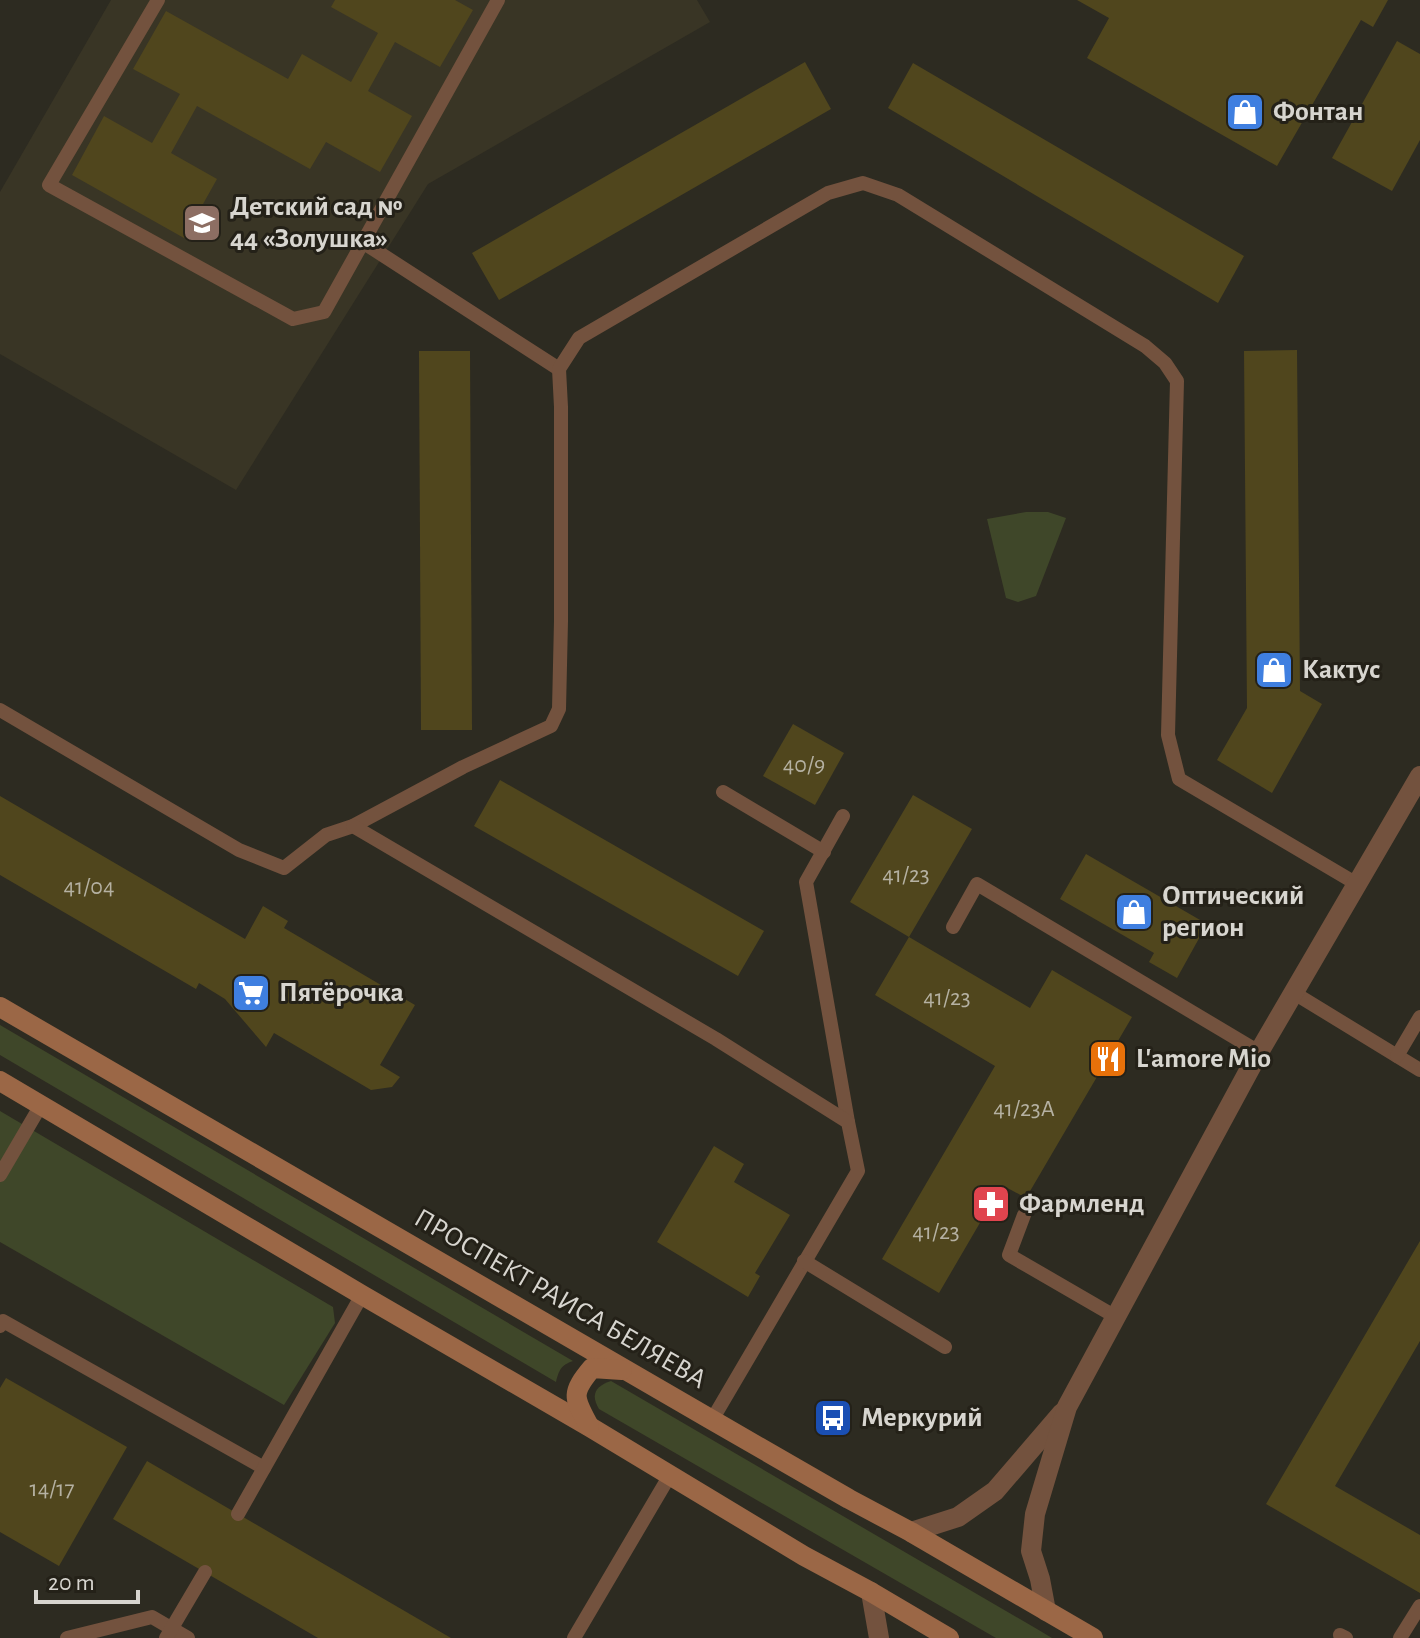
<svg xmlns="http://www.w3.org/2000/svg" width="1420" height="1638" viewBox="0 0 1420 1638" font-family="'Alegreya Sans',sans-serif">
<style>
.built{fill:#393525}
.green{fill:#3f4729}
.building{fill:#50461d}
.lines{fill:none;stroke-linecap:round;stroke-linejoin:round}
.lane{stroke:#73523e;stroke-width:14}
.street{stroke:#73523e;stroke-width:20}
.secondary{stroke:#9b6746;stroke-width:20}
.labels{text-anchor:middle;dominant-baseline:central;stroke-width:6;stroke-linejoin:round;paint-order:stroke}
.number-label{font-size:24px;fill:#b5b1a2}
.poi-label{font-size:28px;font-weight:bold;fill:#d7d5cf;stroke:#242118;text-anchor:start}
.street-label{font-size:28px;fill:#d7d5cf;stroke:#242118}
</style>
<rect width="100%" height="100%" fill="#2d2b21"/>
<polygon class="built" points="111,0 697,0 710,22 428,184 236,490 0,354 0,192"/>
<g class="green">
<polygon points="1026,512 1048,512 1066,518 1036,596 1018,602 1006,598 987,519"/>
<path d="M0,1025L573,1361C561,1365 559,1370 556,1382L0,1055Z"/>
<polygon points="0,1111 333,1307 335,1323 284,1405 0,1242"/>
<path d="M611,1381L1037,1629L1052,1638H996L599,1409C590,1394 596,1386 611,1381Z"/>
</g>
<g class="building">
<polygon points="335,0 455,0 473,10 440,67 395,42 368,91 412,116 380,172 326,142 310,169 197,106 171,153 217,179 184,238 72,175 104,116 152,143 180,94 133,69 166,11 288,79 302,54 351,82 378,33 331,7"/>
<polygon points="1077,0 1388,0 1373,27 1361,20 1277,166 1087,58 1109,18"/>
<polygon points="1397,41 1420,54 1420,140 1392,191 1332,158"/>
<polygon points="805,62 831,109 499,300 472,253"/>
<polygon points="913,63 1244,256 1218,303 888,108"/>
<polygon points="1297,350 1300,691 1322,704 1272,793 1217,760 1247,708 1244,351"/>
<polygon points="419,351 470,351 472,730 421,730"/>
<polygon points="793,724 844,753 815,805 763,776"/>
<polygon points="500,780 764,931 738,976 474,826"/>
<polygon points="913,795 972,829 909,937 1030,1008 1052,970 1132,1017 1026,1198 1002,1185 939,1293 882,1259 995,1066 875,995 909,937 850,902"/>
<polygon points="0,796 245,939 263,906 288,921 284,928 415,1005 380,1065 400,1077 392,1087 371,1090 274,1033 266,1047 225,999 199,983 196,989 0,875"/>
<polygon points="1086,854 1207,924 1177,978 1149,962 1154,953 1060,899"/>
<polygon points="714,1146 744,1164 734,1182 790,1215 755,1273 760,1276 748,1297 657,1242"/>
<polygon points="1420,1241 1420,1341 1335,1486 1420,1535 1420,1593 1266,1504"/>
<polygon points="6,1378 127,1447 59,1566 0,1532 0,1388"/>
<polygon points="147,1461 451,1638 318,1638 113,1519"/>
</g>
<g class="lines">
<g class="lane">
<polyline points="158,0 49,185 293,319 324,312 498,0"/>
<polyline points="364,243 559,369"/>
<polyline points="0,710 239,850 284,868 326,835 353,826 463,767 551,726 559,709 561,621 561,407 559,369 579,338 828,193 863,183 898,195 1145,346 1165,363 1177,381 1168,735 1179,779 1357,884"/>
<polyline points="723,792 824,852"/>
<polyline points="843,816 806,882 848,1122"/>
<polyline points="353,826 716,1039 848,1122 858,1171 712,1420"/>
<polyline points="953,927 977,884 1259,1052"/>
<polyline points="1294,993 1420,1070"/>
<polyline points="1397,1056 1420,1017"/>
<polyline points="0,1175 41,1105"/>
<polyline points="1024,1215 1009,1255 1116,1317"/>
<polyline points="804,1261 945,1347"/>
<polyline points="0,1326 3,1321 264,1468"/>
<polyline points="238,1514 362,1295"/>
<polyline points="1340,1635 1346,1638"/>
<polyline points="67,1638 152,1617 188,1638"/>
<polyline points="166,1638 205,1572"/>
<polyline points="574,1638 670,1475"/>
<polyline points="1400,1638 1420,1606"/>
</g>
<g class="street">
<polyline points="911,1532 958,1517 995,1491 1062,1413"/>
<polyline points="871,1592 879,1638"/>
<polyline points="1046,1611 1040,1579 1031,1551 1035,1514 1067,1407 1259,1052 1420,776"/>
</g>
<g class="secondary">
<polyline points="0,1007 712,1420 849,1499 911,1532 1093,1638"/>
<polyline points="0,1081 362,1295 590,1427 804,1556 871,1592 949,1638"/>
<path d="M589,1426C574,1398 570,1394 592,1368L622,1370"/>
</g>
</g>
<defs>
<symbol id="shop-square" viewBox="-11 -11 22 22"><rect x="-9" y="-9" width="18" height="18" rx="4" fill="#3f7fe0" stroke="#242118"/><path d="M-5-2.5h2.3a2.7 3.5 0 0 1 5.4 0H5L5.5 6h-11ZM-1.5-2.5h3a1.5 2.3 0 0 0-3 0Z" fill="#fff"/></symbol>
<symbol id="school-square" viewBox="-11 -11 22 22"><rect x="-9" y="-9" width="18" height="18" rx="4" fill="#8d6e63" stroke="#242118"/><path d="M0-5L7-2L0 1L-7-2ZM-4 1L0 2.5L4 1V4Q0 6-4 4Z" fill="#fff"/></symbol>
<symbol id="supermarket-square" viewBox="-11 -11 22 22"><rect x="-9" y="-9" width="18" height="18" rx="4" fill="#3f7fe0" stroke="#242118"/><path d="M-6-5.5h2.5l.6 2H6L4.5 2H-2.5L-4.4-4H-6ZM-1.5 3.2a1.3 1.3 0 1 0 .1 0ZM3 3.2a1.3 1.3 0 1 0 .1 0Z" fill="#fff"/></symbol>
<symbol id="restaurant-square" viewBox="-11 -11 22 22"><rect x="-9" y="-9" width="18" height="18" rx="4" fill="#e8710a" stroke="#242118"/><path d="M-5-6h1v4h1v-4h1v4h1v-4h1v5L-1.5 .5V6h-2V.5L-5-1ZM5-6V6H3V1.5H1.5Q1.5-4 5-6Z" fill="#fff"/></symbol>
<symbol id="pharmacy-square" viewBox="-11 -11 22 22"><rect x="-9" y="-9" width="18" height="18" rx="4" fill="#e0444e" stroke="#242118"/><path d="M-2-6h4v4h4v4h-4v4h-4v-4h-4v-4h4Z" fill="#fff"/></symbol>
<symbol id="bus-square" viewBox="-11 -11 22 22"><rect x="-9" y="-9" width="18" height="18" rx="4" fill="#1a4fb4" stroke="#242118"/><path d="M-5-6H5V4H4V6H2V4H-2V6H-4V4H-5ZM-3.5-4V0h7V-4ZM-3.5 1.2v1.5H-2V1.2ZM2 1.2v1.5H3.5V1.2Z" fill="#fff"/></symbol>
</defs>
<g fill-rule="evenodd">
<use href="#shop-square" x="1223" y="90" width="44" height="44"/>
<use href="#school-square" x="180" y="201" width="44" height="44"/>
<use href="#shop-square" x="1252" y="648" width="44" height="44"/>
<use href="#shop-square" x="1112" y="890" width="44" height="44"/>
<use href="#supermarket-square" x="229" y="971" width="44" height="44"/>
<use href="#restaurant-square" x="1086" y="1037" width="44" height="44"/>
<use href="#pharmacy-square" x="969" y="1182" width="44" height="44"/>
<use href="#bus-square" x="811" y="1396" width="44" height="44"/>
</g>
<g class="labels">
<g class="number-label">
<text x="804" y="765">40/9</text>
<text x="906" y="875">41/23</text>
<text x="89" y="887">41/04</text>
<text x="947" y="998">41/23</text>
<text x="1024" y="1109">41/23А</text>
<text x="936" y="1232">41/23</text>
<text x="52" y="1489">14/17</text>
</g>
<g class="poi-label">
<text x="1273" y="112">Фонтан</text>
<text x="230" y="207">Детский сад №<tspan x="230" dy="32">44 «Золушка»</tspan></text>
<text x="1302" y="670">Кактус</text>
<text x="1162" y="896">Оптический<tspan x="1162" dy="32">регион</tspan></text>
<text x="279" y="993">Пятёрочка</text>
<text x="1136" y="1059">L'amore Mio</text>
<text x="1019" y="1204">Фармленд</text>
<text x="861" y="1418">Меркурий</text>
</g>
<g class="street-label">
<text transform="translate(560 1299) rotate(30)">ПРОСПЕКТ РАИСА БЕЛЯЕВА</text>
</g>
</g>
<path d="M36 1590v12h102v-12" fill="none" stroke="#d7d5cf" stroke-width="4"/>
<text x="48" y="1590" font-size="24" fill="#d7d5cf" stroke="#242118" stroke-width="6" paint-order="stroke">20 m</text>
</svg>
